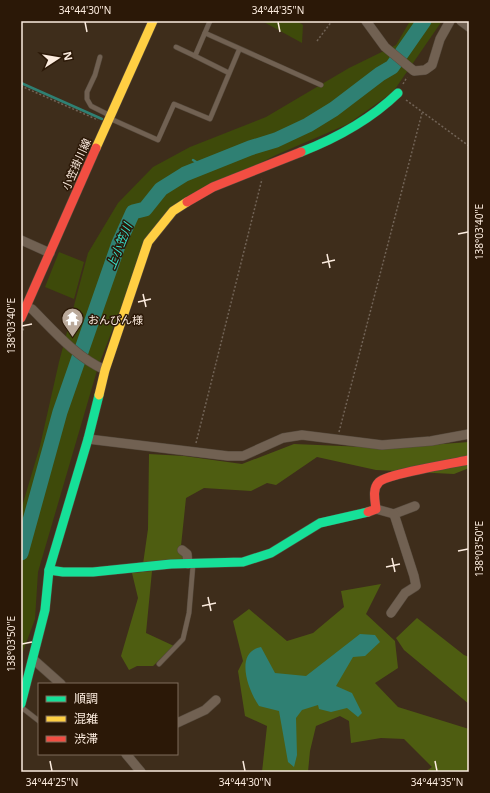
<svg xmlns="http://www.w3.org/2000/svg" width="490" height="793" viewBox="0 0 490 793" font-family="'Noto Sans','Noto Sans JP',sans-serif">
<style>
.green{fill:#3e4a0a}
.forest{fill:#4e5d11}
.water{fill:#2f8073}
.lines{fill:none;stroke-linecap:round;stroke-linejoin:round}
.stream{stroke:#2f8073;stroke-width:2.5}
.river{stroke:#2f8073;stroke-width:15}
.lane-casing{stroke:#564a3d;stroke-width:5.5}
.street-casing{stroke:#564a3d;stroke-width:10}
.fast-casing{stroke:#564a3d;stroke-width:10}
.slow-casing{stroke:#564a3d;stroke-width:10}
.jam-casing{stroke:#564a3d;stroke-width:10}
.path{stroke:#716356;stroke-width:1.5;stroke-dasharray:2 2;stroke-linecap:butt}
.lane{stroke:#716152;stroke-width:4.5}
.street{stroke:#716152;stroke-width:9}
.fast{stroke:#16e098;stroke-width:9}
.slow{stroke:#ffcf43;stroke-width:9}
.jam{stroke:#f24e42;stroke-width:9}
.ticks{fill:none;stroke:#fcecdf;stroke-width:1.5}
.labels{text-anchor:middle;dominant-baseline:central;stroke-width:3;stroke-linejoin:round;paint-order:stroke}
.street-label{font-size:11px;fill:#fcecdf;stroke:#2b1807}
.poi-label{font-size:11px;fill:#fcecdf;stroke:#2b1807;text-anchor:start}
.water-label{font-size:12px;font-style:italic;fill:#36e3ce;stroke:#2b1807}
.neatline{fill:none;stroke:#fcecdf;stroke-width:1.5}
.ticks-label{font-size:10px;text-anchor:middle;fill:#fcecdf}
</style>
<rect width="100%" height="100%" fill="#3e2d1b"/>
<g class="green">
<polygon points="262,21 297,21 303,25 302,43"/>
<polygon points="410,21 442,21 393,92 348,124 276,155 170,209 125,297 98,367 38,572 35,619 21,657 21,510 40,446 59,362 88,253 118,203 153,167 190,147 266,117 349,68 396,45"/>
<polygon points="59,252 84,262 74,299 45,287"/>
</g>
<g class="forest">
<polygon points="469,442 469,468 454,474 376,470 317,457 276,485 267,483 251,491 204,488 186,498 181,546 190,562 143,564 148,529 149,454 184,456 242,464 294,444 389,448"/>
<polygon points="152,571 146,633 174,646 153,666 137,666 129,670 121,656 138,598 132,573"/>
<polygon points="381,584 366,614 395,641 398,668 375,683 398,707 469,729 469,772 425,772 432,767 404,739 381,738 351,743 349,721 340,716 316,726 310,751 308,772 262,772 267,726 245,716 238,671 243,661 233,621 249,609 287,641 313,633 344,607 341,591"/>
<polygon points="417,618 464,655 469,657 469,704 404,650 396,638"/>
</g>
<path class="water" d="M360,634L375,635L380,642L365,656L353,657L336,686L352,693L362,713L358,717L347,708L331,712L319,709L318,705L302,710L296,718L297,755L294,767L288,762L279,711L259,706C248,690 234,652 261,647L275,673L306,676Z"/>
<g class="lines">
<g class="stream">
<polyline points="21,83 102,119"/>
<polyline points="193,160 204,167"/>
</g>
<polyline class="river" points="21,553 60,412 119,243 133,212 145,209 161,189 185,174 250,148 276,140 308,125 334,109 380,74 392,67 424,21"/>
<defs>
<g id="lane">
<polyline points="205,33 321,85"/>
<polyline points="176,47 195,56 210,21"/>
<polyline points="195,56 229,73"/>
<polyline points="100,57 95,75 87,92 87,99 91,106 109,115"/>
<polyline points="111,119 158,140 174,104 210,119 239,50"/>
<polyline points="159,664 183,639 189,613 193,565"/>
<polyline points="21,707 39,721"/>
</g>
<g id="street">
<polyline points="366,21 385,47 414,71 425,70 432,65 440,39 450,21"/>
<polyline points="461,21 469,27"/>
<polyline points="21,240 50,253"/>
<path d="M26,307L32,309C54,331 76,357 105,370"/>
<polyline points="88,439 228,456 243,456 283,438 302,435 382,445 431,441 469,434"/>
<polyline points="376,509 394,514 415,506"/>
<polyline points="182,550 187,554 188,564"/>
<polyline points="391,613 405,593 416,586 414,576 394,514"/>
<polyline points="34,660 61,684"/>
<polyline points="177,723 205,710 216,700"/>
<polyline points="126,754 141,772"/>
</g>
<g id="fast">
<path d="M301,152C337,138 370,120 398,93"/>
<polyline points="49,570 63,572 93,572 171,564 243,562 271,553 320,523 368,512"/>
<polyline points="21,704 45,610 49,570 88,439 99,395"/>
</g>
<g id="slow">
<polyline points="96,148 153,21"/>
<polyline points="99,395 105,370 148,242 173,211 187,202"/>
</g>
<g id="jam">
<polyline points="187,202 213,187 301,152"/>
<polyline points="21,318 96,148"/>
<path d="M368,512L376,509C375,500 372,489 379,482C387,474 454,463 469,460"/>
</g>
</defs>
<use href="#lane" class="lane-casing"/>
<use href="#street" class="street-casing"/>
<use href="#fast" class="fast-casing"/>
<use href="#slow" class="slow-casing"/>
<use href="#jam" class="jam-casing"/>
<g class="path">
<polyline points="317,41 332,21"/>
<polyline points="403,84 407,77"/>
<polyline points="21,86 98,120"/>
<polyline points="406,100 469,146"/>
<polyline points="21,334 24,328"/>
<polyline points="339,432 422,113"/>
<polyline points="196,443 262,179"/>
</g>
<use href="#lane" class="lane"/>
<use href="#street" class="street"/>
<use href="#fast" class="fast"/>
<use href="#slow" class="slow"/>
<use href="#jam" class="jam"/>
</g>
<path class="ticks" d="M85,22L87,32M278,22L280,32M458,234L468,232M327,254L330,268M322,263L335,260M143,294L146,307M138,302L151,299M22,326L32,324M458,551L468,549M392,558L395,572M386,567L400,564M208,597L211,611M202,606L216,603M22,644L32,642M50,761L52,771M243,761L245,771M435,761L437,771"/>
<defs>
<symbol id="temple-pin" viewBox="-11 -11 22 30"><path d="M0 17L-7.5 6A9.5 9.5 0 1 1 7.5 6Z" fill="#baa99a" stroke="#2b1807"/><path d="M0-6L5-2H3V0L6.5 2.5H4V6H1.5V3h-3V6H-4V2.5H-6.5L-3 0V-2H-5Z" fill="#fff"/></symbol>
</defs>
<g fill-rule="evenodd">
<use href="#temple-pin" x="60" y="306" width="25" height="34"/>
</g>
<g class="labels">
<g class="street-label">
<text transform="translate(76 164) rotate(-66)">小笠掛川線</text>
</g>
<g class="poi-label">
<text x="88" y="319">おんびん様</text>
</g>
<g class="water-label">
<text transform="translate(119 246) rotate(-68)">上小笠川</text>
</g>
</g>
<rect width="490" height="793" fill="none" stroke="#2b1807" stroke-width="44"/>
<rect x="38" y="683" width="140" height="72" fill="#2b1807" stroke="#7f6d5d"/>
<rect x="46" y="696" width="20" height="6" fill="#16e098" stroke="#7f6d5d"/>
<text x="74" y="703" font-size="12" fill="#fcecdf">順調</text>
<rect x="46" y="716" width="20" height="6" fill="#ffcf43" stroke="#7f6d5d"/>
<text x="74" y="723" font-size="12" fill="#fcecdf">混雑</text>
<rect x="46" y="736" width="20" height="6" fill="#f24e42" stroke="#7f6d5d"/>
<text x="74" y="743" font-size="12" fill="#fcecdf">渋滞</text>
<g transform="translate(58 58) rotate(78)" stroke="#2b1807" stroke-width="3" paint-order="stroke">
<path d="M0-3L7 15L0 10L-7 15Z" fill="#fcecdf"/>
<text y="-6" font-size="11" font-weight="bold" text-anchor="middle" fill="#fcecdf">N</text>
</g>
<rect x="22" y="22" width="446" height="749" class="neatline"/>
<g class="ticks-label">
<text x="85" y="14">34°44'30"N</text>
<text x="278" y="14">34°44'35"N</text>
<text transform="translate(479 232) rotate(-90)" y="4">138°03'40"E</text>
<text transform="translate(11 326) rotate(-90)" y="4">138°03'40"E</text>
<text transform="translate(479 549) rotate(-90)" y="4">138°03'50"E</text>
<text transform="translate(11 644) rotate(-90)" y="4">138°03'50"E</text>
<text x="52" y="786">34°44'25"N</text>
<text x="245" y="786">34°44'30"N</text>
<text x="437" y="786">34°44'35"N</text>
</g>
</svg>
